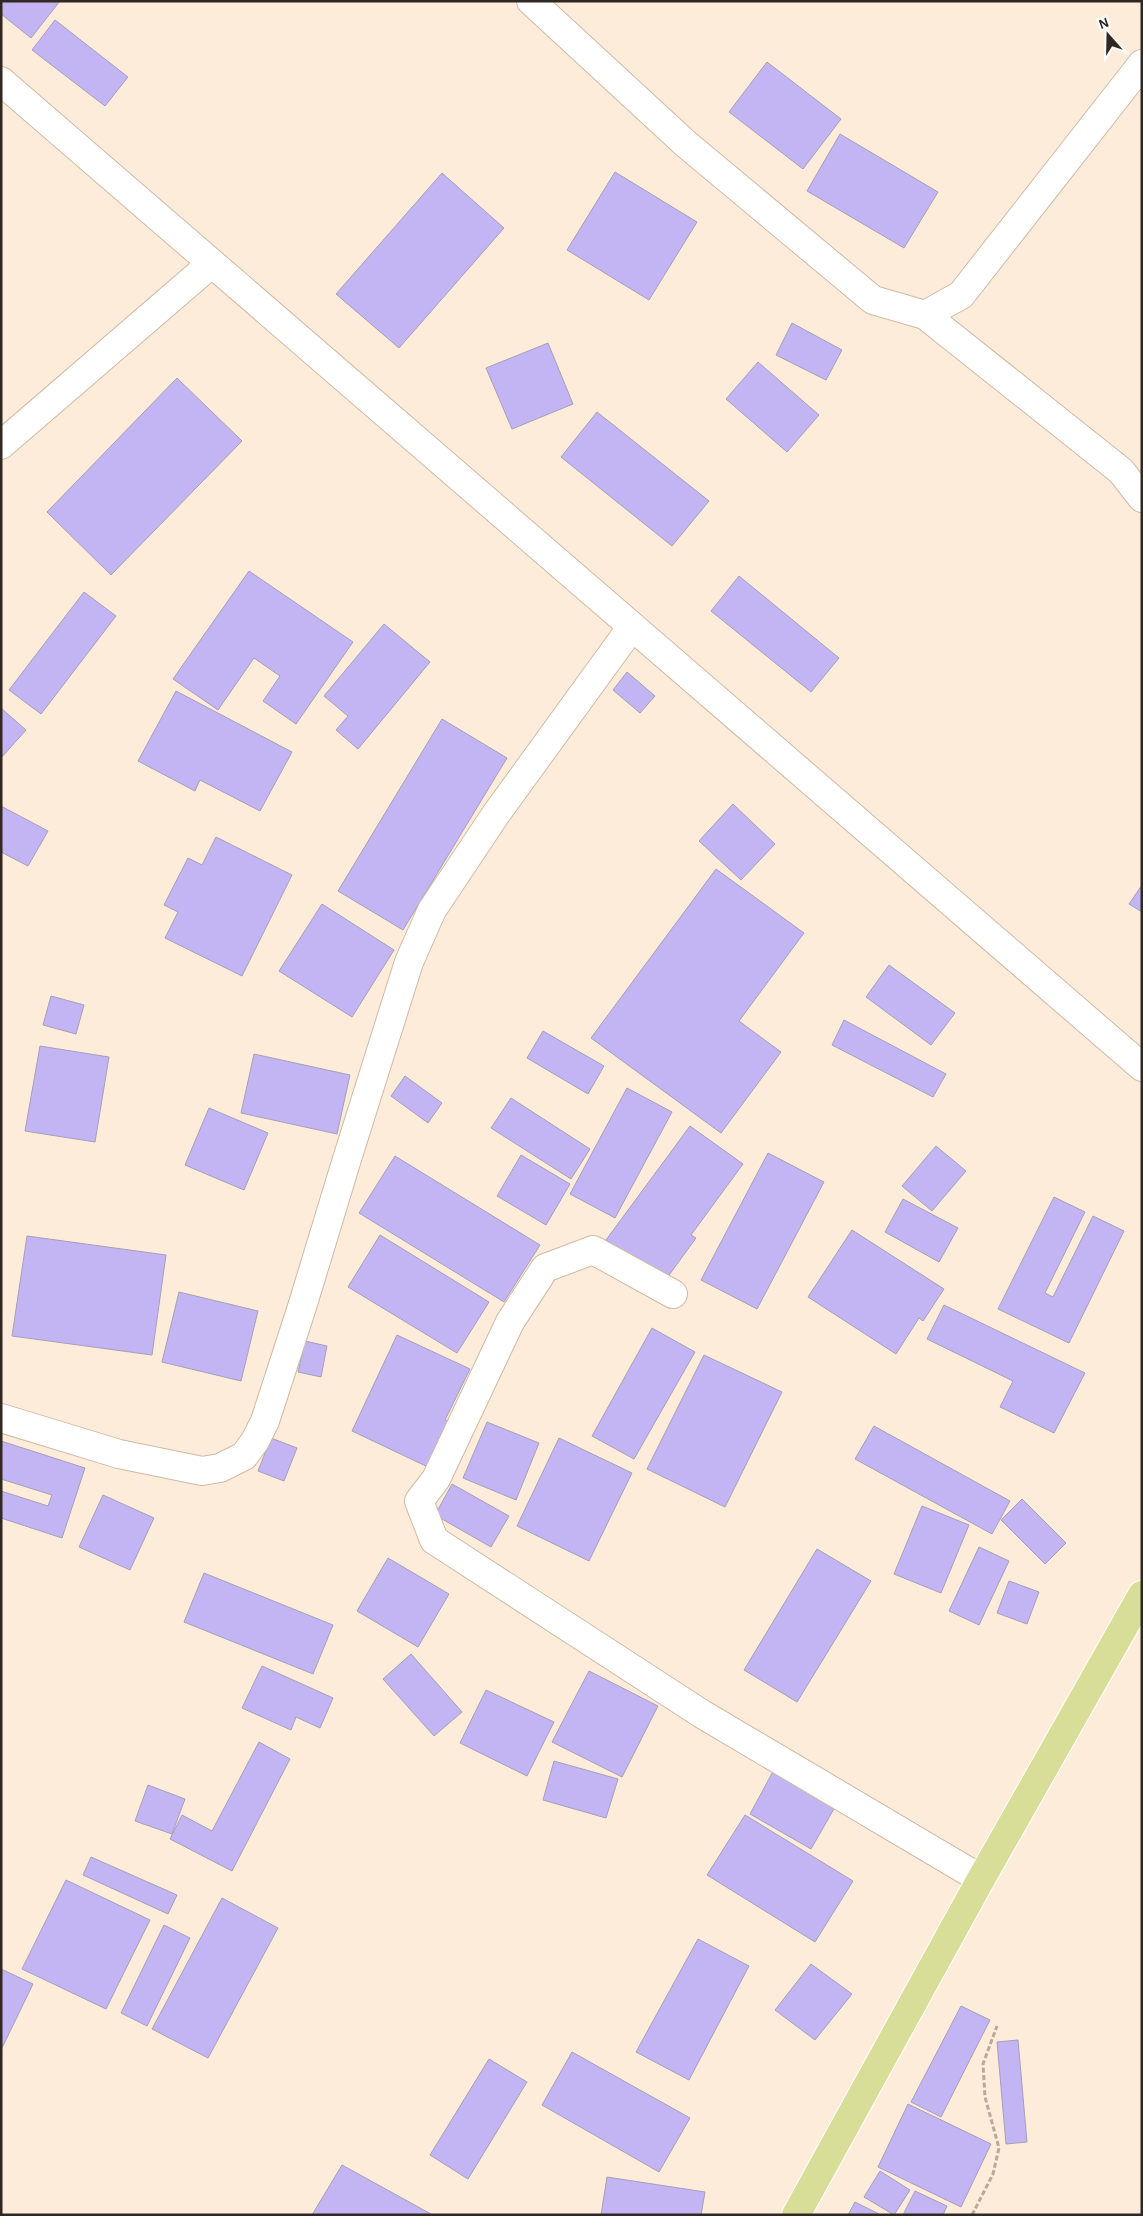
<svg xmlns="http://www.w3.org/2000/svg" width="1143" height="2216" viewBox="0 0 1143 2216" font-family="'Alegreya Sans',sans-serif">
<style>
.building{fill:#c3b5f4;stroke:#a49fb9}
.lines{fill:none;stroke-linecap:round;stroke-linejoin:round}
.minor-casing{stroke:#cebaa5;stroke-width:30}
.tertiary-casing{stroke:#cebaa5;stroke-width:30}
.primary-casing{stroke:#fff;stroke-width:30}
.path{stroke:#b8a99b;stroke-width:3;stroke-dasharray:5 2.5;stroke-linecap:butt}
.minor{stroke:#fff;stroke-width:28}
.tertiary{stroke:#fff;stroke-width:28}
.primary{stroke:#d8de97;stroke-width:28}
</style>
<rect width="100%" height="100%" fill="#feecdb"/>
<g class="building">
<polygon points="1,1 60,1 31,38 1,14"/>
<polygon points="55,20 128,77 105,106 32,50"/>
<polygon points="767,62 841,119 803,169 729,112"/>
<polygon points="840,134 938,192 904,248 807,191"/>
<polygon points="615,172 697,222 649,300 567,250"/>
<polygon points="442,173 504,228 399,348 336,294"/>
<polygon points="792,323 842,350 826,380 776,355"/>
<polygon points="548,343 573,404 512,429 486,368"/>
<polygon points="758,362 819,415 787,452 726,399"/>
<polygon points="177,378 242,441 111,575 47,512"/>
<polygon points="597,412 709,501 672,546 561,457"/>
<polygon points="249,571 353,642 296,724 263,701 280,676 254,658 218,710 173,679"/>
<polygon points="739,576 839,658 811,692 711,611"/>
<polygon points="84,592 116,616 41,714 9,690"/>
<polygon points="384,624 430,662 358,749 336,730 348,716 324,696"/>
<polygon points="627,672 655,696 640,713 613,690"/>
<polygon points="176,691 292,752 260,811 200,780 195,791 138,761"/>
<polygon points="1,708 26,730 1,758"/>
<polygon points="442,719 507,758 403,930 338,891"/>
<polygon points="733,804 775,844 741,880 699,841"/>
<polygon points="1,806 48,831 28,866 1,852"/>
<polygon points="216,837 292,875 242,976 165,938 178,912 164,905 188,858 202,865"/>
<polygon points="716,869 804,933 739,1021 781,1052 721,1133 591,1038"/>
<polygon points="1142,885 1142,912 1129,904"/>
<polygon points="322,904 394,950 352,1017 279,971"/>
<polygon points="889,965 955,1013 931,1045 866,997"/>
<polygon points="51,996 84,1005 76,1034 43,1025"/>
<polygon points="844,1020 946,1074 933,1097 832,1045"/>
<polygon points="543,1031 604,1066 588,1094 527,1058"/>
<polygon points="40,1046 109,1057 95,1142 25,1131"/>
<polygon points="254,1054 350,1075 337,1134 241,1113"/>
<polygon points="405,1076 442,1103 428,1123 391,1096"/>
<polygon points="627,1088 672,1112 615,1218 570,1194"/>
<polygon points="511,1098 590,1149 571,1179 491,1128"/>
<polygon points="209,1108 268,1133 244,1190 185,1165"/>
<polygon points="690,1126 743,1164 691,1235 696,1238 664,1282 606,1240"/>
<polygon points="936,1146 966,1171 932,1211 902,1186"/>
<polygon points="768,1153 824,1182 757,1309 701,1280"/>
<polygon points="521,1155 570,1184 546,1225 497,1196"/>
<polygon points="395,1156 540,1245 504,1302 359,1213"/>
<polygon points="1054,1197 1085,1212 1045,1293 1053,1297 1093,1216 1124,1231 1069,1343 998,1309"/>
<polygon points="903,1199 958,1228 939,1262 885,1232"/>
<polygon points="852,1230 944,1289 923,1321 919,1318 896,1354 808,1297"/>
<polygon points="380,1235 489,1302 457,1353 348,1287"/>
<polygon points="27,1236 166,1255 152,1355 12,1336"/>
<polygon points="179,1292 258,1311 241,1381 162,1362"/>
<polygon points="944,1305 1085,1373 1054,1433 1000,1407 1013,1381 927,1339"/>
<polygon points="652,1328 695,1352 634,1459 592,1436"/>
<polygon points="397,1335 470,1369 445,1420 452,1423 430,1468 352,1431"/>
<polygon points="305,1341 327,1346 321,1377 298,1372"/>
<polygon points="704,1355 782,1392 725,1507 647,1469"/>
<polygon points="487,1422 539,1443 516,1500 463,1478"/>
<polygon points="874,1426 1010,1501 992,1534 855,1459"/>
<polygon points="271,1438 297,1448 284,1481 258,1471"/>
<polygon points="559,1438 632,1473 589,1561 517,1526"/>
<polygon points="1,1441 85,1468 62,1538 1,1518 1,1491 48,1506 52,1495 1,1479"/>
<polygon points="452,1484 509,1516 491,1547 435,1515"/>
<polygon points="103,1495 154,1518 130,1570 79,1547"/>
<polygon points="1022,1499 1066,1543 1045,1564 1001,1520"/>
<polygon points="922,1506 969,1525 941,1593 894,1574"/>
<polygon points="979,1547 1009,1561 979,1625 949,1611"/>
<polygon points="817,1549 871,1581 797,1702 744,1670"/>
<polygon points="388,1558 449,1594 418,1647 357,1611"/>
<polygon points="204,1573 333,1625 313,1674 184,1622"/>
<polygon points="1009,1581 1039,1592 1027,1624 997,1613"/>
<polygon points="411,1654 462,1712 434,1736 383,1679"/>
<polygon points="262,1666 333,1698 320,1728 296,1717 291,1730 242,1708"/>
<polygon points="589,1671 658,1706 622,1777 552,1742"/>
<polygon points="486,1690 554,1722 527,1776 460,1743"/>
<polygon points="259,1742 290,1759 232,1871 170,1839 182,1815 212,1831"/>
<polygon points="554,1761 618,1779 606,1818 543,1800"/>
<polygon points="776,1766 839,1800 811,1849 750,1814"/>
<polygon points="148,1785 185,1799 172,1834 135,1821"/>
<polygon points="745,1815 853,1881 815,1942 707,1875"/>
<polygon points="91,1857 177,1895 168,1914 83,1875"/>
<polygon points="66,1880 150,1920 106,2009 22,1969"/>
<polygon points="222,1898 278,1928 208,2058 152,2029"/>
<polygon points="164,1925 190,1938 147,2026 121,2013"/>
<polygon points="698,1939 749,1966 689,2080 636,2052"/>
<polygon points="811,1964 852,1994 815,2040 775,2010"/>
<polygon points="1,1969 33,1984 1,2050"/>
<polygon points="961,2006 990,2020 941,2117 911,2102"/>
<polygon points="1018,2040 1027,2142 1006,2144 997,2042"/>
<polygon points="572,2052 690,2118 659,2172 542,2105"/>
<polygon points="489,2059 527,2082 468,2179 430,2155"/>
<polygon points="908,2104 991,2144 961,2207 878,2167"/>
<polygon points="342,2165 431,2214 430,2215 312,2215"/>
<polygon points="880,2171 910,2190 894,2215 864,2197"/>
<polygon points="607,2177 705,2192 701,2215 601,2215"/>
<polygon points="915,2191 947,2206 943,2215 903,2215"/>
<polygon points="855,2202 881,2215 848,2215"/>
</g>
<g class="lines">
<defs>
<g id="minor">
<polyline points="531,1 686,144 873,300 925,315 961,295 1142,64"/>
<polyline points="925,315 1121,471 1142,498"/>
<polyline points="1,445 211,264"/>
<polyline points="673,1294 593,1250 545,1268 510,1322 436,1479 419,1501 434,1540 702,1714 981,1879"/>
<polyline points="1,1418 119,1454 202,1471 220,1468 244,1456 255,1441 265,1421 302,1307 347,1159 409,962 432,910 496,814 631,628"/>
</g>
<polyline id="tertiary" points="1,81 1142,1067"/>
<polyline id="primary" points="796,2215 981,1879 1142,1595"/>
</defs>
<use href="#minor" class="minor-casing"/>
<use href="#tertiary" class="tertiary-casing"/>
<use href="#primary" class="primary-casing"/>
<polyline class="path" points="972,2215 993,2174 999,2148 985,2097 983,2064 997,2026"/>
<use href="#minor" class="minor"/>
<use href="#tertiary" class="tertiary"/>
<use href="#primary" class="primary"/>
</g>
<rect width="1143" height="2216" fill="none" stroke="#312921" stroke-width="5"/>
<g transform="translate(1108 35) rotate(340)" stroke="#fdfdfd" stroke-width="4" paint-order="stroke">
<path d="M0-4L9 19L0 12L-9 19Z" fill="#312921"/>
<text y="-8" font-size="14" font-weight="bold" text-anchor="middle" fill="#312921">N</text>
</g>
</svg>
